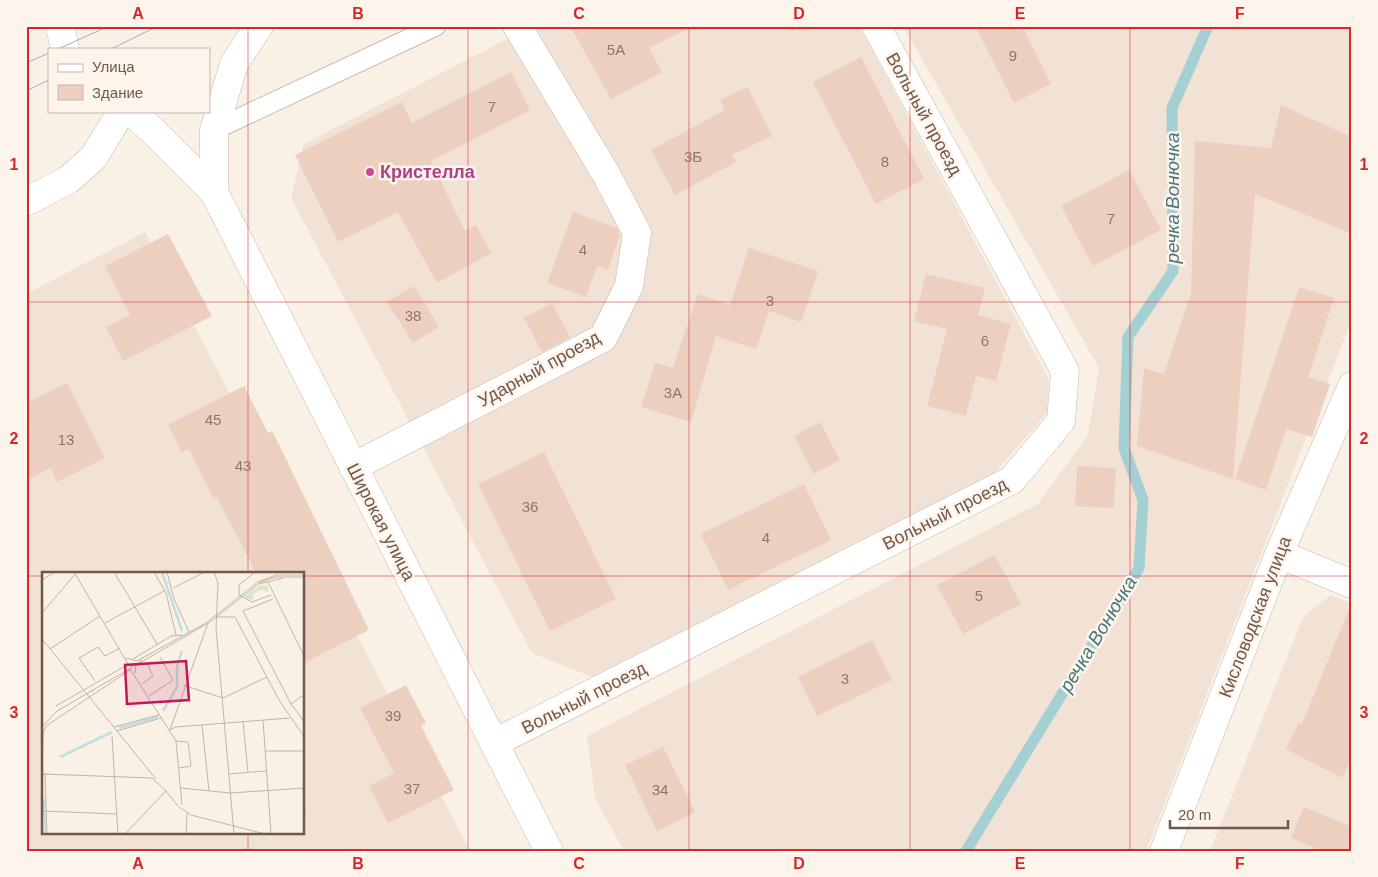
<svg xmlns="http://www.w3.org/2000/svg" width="1378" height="877" viewBox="0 0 1378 877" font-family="Arial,sans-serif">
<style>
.residential{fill:#f1e2d5;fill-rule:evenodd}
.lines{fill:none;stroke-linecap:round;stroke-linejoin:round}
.stream{stroke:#a4cfd3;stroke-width:11}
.building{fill:#edcfc0}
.lane-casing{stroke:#cbb8ad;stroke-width:21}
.street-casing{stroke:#cbb8ad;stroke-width:29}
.secondary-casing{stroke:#cfbaae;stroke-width:29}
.lane{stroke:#fff;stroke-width:19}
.street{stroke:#fff;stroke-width:28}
.secondary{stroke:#fff;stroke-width:28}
.tram{stroke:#b3a6c3;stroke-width:1}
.grid{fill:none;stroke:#d62828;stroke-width:1;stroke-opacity:0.55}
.hotel-dot{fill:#d1479c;stroke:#fdf5ec;stroke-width:2}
.labels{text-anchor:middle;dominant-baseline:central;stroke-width:5;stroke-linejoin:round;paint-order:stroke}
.number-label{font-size:15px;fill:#90756a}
.street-label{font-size:18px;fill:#71574d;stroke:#fdf5ec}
.hotel-label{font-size:18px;font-weight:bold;fill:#b23c85;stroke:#fdf5ec;text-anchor:start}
.water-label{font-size:19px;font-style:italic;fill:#46777c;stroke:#fdf5ec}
.inset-river{fill:none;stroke:#bde0e2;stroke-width:2.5}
.inset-road{fill:none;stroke:#c3b3a9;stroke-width:1}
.view{fill:#c2185b;fill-opacity:0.15;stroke:#c2185b;stroke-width:2.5}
.inset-edge{fill:none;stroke:#71574d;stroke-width:2.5}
.neatline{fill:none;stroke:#d62828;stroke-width:2}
.grid-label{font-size:16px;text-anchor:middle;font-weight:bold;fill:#d62828}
</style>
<rect width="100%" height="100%" fill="#faf1e6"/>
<g class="residential">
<polygon points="532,26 859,26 1049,380 1047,413 991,477 592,677 532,653 291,198 304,144"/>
<polygon points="903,26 1352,26 1352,319 1146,851 624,851 595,798 587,736 1038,504 1088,435 1099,368"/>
<path d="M145,232L470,851H26V294ZM44,573H304V833H44Z"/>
<polygon points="1331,595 1352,604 1352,851 1210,851 1303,617"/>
</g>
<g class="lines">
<polyline class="stream" points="966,851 1139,568 1143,500 1124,448 1128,337 1173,271 1172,108 1208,26"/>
</g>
<g class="building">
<polygon points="570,26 693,26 649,48 662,72 611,99"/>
<polygon points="975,26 1022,26 1051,84 1014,103"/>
<polygon points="861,57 924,179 876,204 813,82"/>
<polygon points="511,72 530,110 431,161 465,231 476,225 491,253 437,283 398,212 338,242 295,155 402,102 412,123"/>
<polygon points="748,87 772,136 732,155 736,162 675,195 651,150 725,110 720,100"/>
<polygon points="1281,105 1352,137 1352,234 1255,194 1233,479 1137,446 1144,368 1164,374 1191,294 1195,141 1271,148"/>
<polygon points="1129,170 1161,230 1093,266 1061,206"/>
<polygon points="573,212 617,228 620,235 608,270 597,266 586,297 547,283"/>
<polygon points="168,234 212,316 123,361 106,327 130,315 105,266"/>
<polygon points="749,248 818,271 801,322 769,311 756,349 716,336 691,422 641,407 655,363 673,368 698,294 730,305"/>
<polygon points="926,274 985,288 978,315 1011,324 996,381 976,376 966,416 927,406 947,329 914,321"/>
<polygon points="414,286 439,327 413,343 387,302"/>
<polygon points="1299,287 1334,298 1308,377 1330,384 1312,437 1286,429 1266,490 1235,479"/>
<polygon points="552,303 570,337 542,352 524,318"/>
<polygon points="67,383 105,458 57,482 51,468 26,481 26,403"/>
<polygon points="244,386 268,433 272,431 287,461 369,630 304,663 304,573 256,573 217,497 214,499 189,449 182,452 168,425"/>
<polygon points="820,422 840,460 814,474 794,436"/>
<polygon points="544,452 616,599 550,631 478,484"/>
<polygon points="1077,466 1116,468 1114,508 1075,506"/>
<polygon points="804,484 831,540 728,590 701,534"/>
<polygon points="995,555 1021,604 963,634 937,585"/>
<polygon points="1351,604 1352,758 1342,778 1286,749 1299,723 1302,724"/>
<polygon points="872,640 892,680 817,716 798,677"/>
<polygon points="406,685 426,723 421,726 454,790 388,823 369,786 394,773 360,708"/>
<polygon points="663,747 695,812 657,831 625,765"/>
<polygon points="1304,807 1352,827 1352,851 1322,851 1291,838"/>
</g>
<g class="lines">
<defs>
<polyline id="lane" points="214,130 436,26"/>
<g id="street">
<polyline points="26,202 68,180 93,158 122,111"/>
<polyline points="353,467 603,338 629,286 637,233 606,174 517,26"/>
<polyline points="1279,554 1352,584"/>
<polyline points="494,743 1012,480 1061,421 1065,371 876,26"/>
<polyline points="1164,851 1279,554 1352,386"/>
</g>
<g id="secondary">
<polyline points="60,26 65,49"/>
<polyline points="130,111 151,129 214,192 549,851"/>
<polyline points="214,192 214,130 234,64 259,26"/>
</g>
</defs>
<use href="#lane" class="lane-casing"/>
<use href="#street" class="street-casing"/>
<use href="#secondary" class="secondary-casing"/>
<use href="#lane" class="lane"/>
<use href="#street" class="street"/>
<use href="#secondary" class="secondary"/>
<g class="tram">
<polyline points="58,49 109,26"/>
<polyline points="111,49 158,26"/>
<polyline points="26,63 49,53"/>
<polyline points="26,91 49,80"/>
</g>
</g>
<path class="grid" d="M248,26V573M468,26V851M689,26V851M910,26V851M1130,26V851M26,302H1352M26,576H44M304,576H1352M248,833V851"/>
<circle class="hotel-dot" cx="370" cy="172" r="5"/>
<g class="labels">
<g class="number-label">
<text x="616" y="49">5А</text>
<text x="1013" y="55">9</text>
<text x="492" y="106">7</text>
<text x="693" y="156">3Б</text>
<text x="885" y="161">8</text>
<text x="1111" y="218">7</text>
<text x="583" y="249">4</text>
<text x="770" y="300">3</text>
<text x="413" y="315">38</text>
<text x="985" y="340">6</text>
<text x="673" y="392">3А</text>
<text x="213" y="419">45</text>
<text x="66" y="439">13</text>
<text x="243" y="465">43</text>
<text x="530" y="506">36</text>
<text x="766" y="537">4</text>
<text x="979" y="595">5</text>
<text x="845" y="678">3</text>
<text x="393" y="715">39</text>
<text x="412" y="788">37</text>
<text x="660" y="789">34</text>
</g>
<g class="street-label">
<text transform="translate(924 114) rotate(61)">Вольный проезд</text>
<text transform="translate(539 369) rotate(-29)">Ударный проезд</text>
<text transform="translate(945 514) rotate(-27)">Вольный проезд</text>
<text transform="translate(381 522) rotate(63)">Широкая улица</text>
<text transform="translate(1255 617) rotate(-69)">Кисловодская улица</text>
<text transform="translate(584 698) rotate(-27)">Вольный проезд</text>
</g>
<g class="hotel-label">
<text x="380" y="172">Кристелла</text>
</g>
<g class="water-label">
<text transform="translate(1172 198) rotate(-90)">речка Вонючка</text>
<text transform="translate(1098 634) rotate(-59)">речка Вонючка</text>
</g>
</g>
<g transform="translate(42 572)">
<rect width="262" height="262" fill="#faf1e6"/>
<path d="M219,13L226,14V21L220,17L211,22V28L201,25Z" fill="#d6e7c6"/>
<path class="inset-river" d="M120,0L140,59M121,139L135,115V94L140,79M77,156L116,145M18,185L70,160M2,227L3,262"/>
<path class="inset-road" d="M32,0L86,92M72,0L115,72M112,0L124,21L134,63M125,0L132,27L147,60M172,0L176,11L174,56L192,262M212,1L197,13V23L210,30L229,23M0,8L13,0M226,10L263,86M217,12L241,6M131,16L163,0M231,27L201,39L249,132L263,151M0,41L35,0M175,45H193L237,128L263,166M63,51L122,19M0,67L114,207M8,77L58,44M84,86L95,89L164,51L216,10L234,3H263M91,87L129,64L141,63M88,97L134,169L140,233M93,101L94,93L100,88M53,109L37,86L56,75L63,84L78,76M100,112L111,104L105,91M141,113L181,126L225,105M107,124L131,108L118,85M249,132L263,122M14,134L85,93M221,148L229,262M201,149L206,201M160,152L167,219M0,155L15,139L168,50L219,10L234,5H263M72,155L117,143M127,158L134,155L248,146M128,158L166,51M75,159L119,146M70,164L76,262M134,169L146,170L149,194L137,196M223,179H263M0,199L1,161L4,154L88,98M3,201L5,262M0,202L110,206L124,219M186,202L224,199M139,216L188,221L263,216M261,217L263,244M137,235L149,243L223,262M0,239L74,242M83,262L124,219L136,234M144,262L145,241"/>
<path class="view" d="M144,89L147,128L85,132L83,93Z"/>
<rect width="262" height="262" class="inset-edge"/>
</g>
<rect width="1378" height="877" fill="none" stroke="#fdf5ec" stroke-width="55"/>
<rect x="48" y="48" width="162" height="65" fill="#fdf5ec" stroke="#c5b6ac"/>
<rect x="58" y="64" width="25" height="8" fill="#ffffff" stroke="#c5b6ac"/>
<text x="92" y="72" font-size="15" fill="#71574d">Улица</text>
<rect x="58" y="85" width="25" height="15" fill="#edcfc0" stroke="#c5b6ac"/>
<text x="92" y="98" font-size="15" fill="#71574d">Здание</text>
<path d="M1170 820v8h118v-8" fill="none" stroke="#71574d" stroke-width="2.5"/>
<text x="1178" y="820" font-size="15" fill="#71574d" stroke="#fdf5ec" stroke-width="4" paint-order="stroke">20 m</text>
<rect x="28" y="28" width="1322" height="822" class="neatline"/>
<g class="grid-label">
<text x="138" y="19">A</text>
<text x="358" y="19">B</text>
<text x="579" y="19">C</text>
<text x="799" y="19">D</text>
<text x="1020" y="19">E</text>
<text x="1240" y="19">F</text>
<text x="14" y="170">1</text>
<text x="1364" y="170">1</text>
<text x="14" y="444">2</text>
<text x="1364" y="444">2</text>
<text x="14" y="718">3</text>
<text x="1364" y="718">3</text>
<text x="138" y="869">A</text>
<text x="358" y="869">B</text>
<text x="579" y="869">C</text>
<text x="799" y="869">D</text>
<text x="1020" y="869">E</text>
<text x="1240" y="869">F</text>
</g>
</svg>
